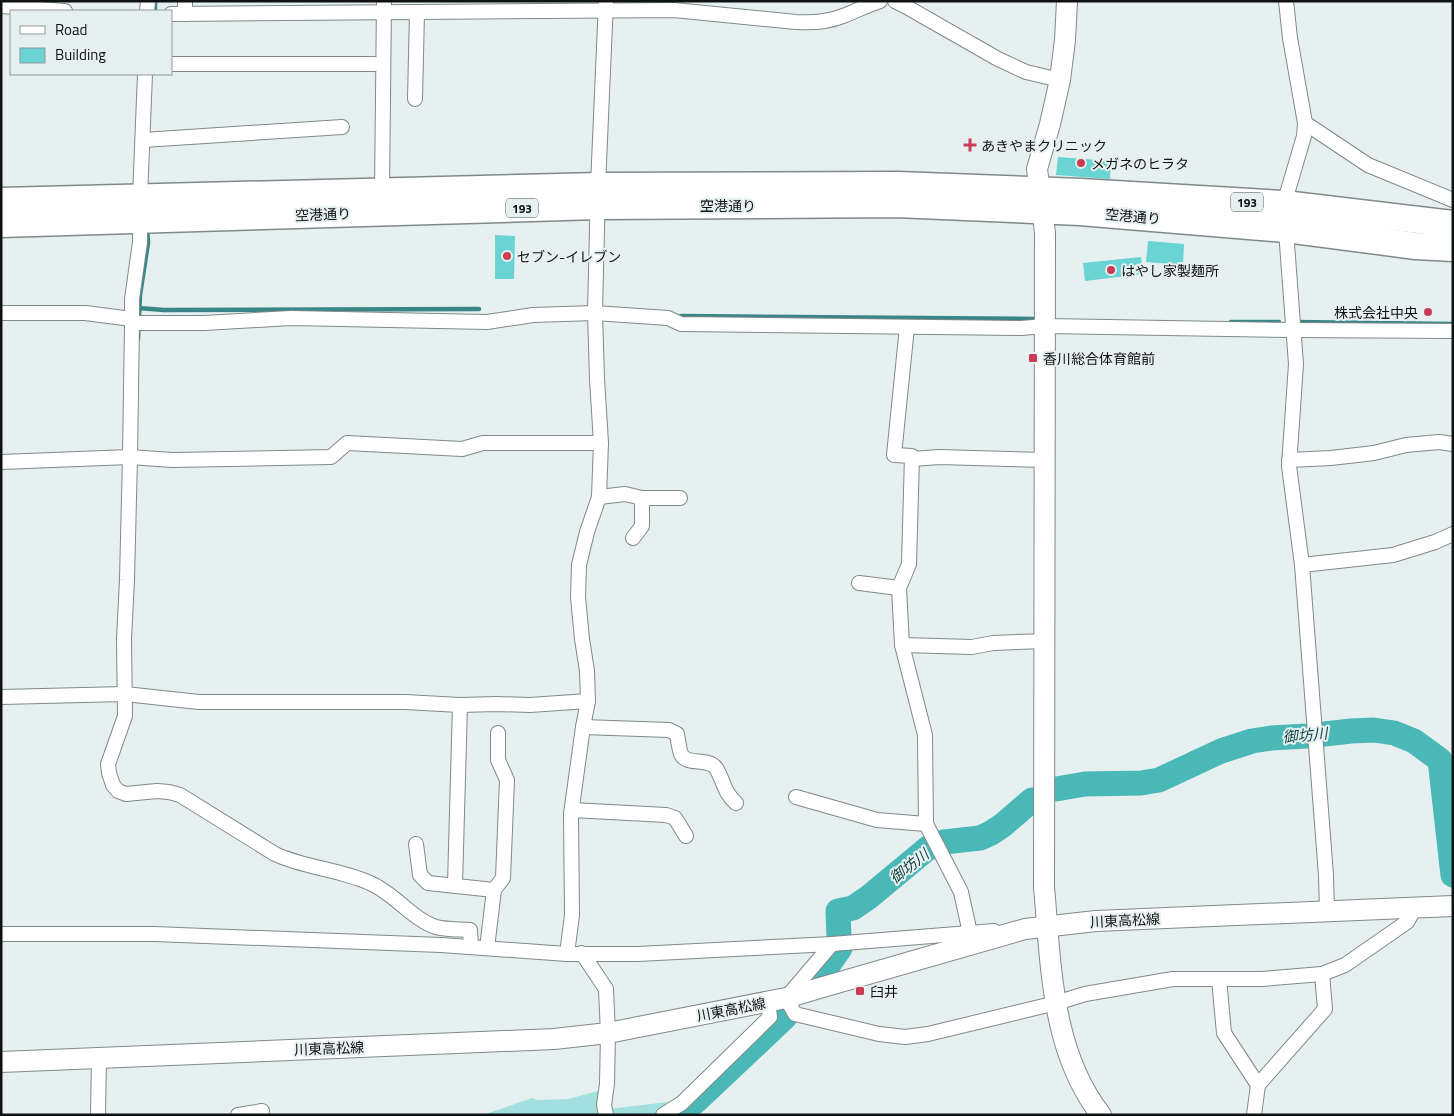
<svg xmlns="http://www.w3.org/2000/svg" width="1454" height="1116" viewBox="0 0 1454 1116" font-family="'Titillium Web','Noto Sans JP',sans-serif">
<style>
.green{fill:#a2e0df}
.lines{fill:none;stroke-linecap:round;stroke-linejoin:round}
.stream{stroke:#388686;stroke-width:4.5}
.river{stroke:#4ab8b7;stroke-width:25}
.building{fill:#69d4d3}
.street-casing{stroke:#808989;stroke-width:16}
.secondary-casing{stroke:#808989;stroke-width:22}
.highway-casing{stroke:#808989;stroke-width:29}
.street{stroke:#fff;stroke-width:14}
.secondary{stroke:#fff;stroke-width:20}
.highway{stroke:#fff;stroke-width:26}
.poi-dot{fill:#cb3b56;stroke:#e6f0f0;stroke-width:2}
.labels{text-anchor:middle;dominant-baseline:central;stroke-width:4;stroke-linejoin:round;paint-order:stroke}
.shield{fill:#e6f0f0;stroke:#505555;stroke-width:1}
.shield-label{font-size:12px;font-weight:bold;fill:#0f1212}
.poi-label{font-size:14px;fill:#0f1212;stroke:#e6f0f0;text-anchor:start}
.street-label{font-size:14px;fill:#0f1212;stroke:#e6f0f0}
.water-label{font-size:15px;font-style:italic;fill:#0b3f3e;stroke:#e6f0f0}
</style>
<rect width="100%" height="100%" fill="#e6f0f0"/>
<g class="green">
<polygon points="602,1090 602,1115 483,1115 532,1098 537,1100 568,1099"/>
<polygon points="676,1101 657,1115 610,1115 609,1109"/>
</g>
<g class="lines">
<g class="stream">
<polyline points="155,11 155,1"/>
<polyline points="138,308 164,310 479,309"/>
<polyline points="681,316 1035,319"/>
<polyline points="1231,322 1279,322"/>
<polyline points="1294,322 1453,324"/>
<polyline points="138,339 140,295 148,243 147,227"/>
<polyline points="1440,767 1453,769"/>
</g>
<g class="river">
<polyline points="1056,789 1085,784 1141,783 1159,780 1221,751 1252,741 1271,738 1307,736 1351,731 1374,730 1394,733 1414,741 1440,760 1453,875"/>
<polyline points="839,938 838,911 853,908 869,897 928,848 944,842 980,838 991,833 1003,825 1032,800"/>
<polyline points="824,971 840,948"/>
<polyline points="678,1115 696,1101 785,1017"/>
</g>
</g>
<g class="building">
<polygon points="1058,157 1111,161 1110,179 1056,175"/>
<polygon points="495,235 515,236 514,279 495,279"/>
<polygon points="1148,241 1184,244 1183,265 1146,262"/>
<polygon points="1141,257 1143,274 1085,281 1083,263"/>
</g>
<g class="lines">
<defs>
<g id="street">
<polyline points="895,1 905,6 998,59 1026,72 1060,80"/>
<polyline points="1286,1 1290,38 1305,123 1304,136 1284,204 1296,364 1289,466 1302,565 1326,875 1327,911"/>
<polyline points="1,6 65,11"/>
<polyline points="147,11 148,1"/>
<path d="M171,14L674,10L796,22C812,23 828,22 843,16C856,11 867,5 880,1"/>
<polyline points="185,14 185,1"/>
<polyline points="171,64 374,64"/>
<path d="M145,74L140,197V242L132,299V323L130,457L127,580L124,639L125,716L108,764L109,773L113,785L118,791L126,794L157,791L169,792L180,795L275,854C305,868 339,869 370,883C394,893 413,920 436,927C446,930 460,929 470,930L471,947"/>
<polyline points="415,99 417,12"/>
<polyline points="1305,123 1368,165 1453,200"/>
<polyline points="143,140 342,127"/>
<polyline points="382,191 384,1"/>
<polyline points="1,313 85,313 132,319"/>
<polyline points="132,323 204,323 291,318 487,322 533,315 595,313 668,318 681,324 1021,328 1046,326 1293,330 1453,331"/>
<polyline points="907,327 894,455 912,456 909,564 899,588 902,645 925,735 926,824 961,892 970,933"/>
<polyline points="912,459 939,457 1045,460"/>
<polyline points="1289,460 1331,458 1374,453 1406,445 1439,442 1453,444"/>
<polyline points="1,462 130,457 172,460 331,457 347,443 462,449 483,443 601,443"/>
<polyline points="599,497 625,494 642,498 680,498"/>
<polyline points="633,538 642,526 642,498"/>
<polyline points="1302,565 1393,555 1435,542 1453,534"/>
<polyline points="859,583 899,588"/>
<polyline points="902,645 972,647 993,643 1045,641"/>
<polyline points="1,697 125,694 199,702 405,702 460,705 497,704 530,705 588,701"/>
<path d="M583,727L669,730L677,734C678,740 679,748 681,754C686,766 708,757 716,768C724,781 723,791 736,803"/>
<polyline points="796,797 877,820 926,824"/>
<polyline points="572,810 666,815 675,818 686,836"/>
<polyline points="416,844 420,875 428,883 494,890"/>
<polyline points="455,885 460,705"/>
<polyline points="1,934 154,934 441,945 567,954 638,954 832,944 994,931"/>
<polyline points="832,944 786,998 795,1014 879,1034 905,1037 928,1034 1056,1003 1085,994 1173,979 1262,979 1322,974 1345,965 1407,922 1415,908"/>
<polyline points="487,948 494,890 503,878 507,780 498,760 498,733"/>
<polyline points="582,953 606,989 608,1033 607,1084 604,1105 606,1115"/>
<polyline points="567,954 572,915 571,814 583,727 588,701 587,671 582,639 578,597 579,565 587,532 599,497 601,443 597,379 595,313 598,186 606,1"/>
<polyline points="1219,979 1224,1033 1258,1085"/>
<polyline points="98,1115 99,1058"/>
<polyline points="238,1115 262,1111"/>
<polyline points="663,1115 682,1103 770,1017 768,1002"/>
<polyline points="1254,1115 1258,1085 1325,1009 1322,974"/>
</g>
<g id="secondary">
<path d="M1067,1L1065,40L1060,80L1050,124L1037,169L1045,233L1044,887C1051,964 1051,1051 1101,1115"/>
<polyline points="1,1062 554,1039 608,1033 786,998 823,987 1025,929 1096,921 1453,906"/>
</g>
<g id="highway">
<polyline points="1,201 598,186 898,185 1081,192 1284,204 1453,224"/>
<polyline points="1,224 597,206 896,204 1080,212 1286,229 1416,246 1453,248"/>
</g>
</defs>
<use href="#street" class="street-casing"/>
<use href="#secondary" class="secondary-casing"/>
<use href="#highway" class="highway-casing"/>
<use href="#street" class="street"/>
<use href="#secondary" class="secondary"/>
<use href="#highway" class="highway"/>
</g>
<g class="poi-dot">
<path d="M967.5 137.5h5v5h5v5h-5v5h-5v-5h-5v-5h5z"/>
<circle cx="1081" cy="163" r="5"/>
<circle cx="507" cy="256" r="5"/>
<circle cx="1111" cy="270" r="5"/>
<circle cx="1428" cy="312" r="5"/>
<rect x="1028" y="353" width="10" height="10" rx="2.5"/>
<rect x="855" y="986" width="10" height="10" rx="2.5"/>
</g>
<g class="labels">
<g class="shield">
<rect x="1231" y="192.5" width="32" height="19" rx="4"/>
<rect x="506" y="198.5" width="32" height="19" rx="4"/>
</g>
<g class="shield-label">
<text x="1247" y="202">193</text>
<text x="522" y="208">193</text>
</g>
<g class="poi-label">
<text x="981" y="145">あきやまクリニック</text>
<text x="1091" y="163">メガネのヒラタ</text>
<text x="517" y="256">セブン-イレブン</text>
<text x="1121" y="270">はやし家製麺所</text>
<text x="1418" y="312" text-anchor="end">株式会社中央</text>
<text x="1043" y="358">香川総合体育館前</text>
<text x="870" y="991">臼井</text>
</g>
<g class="street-label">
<text x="728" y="205">空港通り</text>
<text transform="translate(323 214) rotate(-2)">空港通り</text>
<text transform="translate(1133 216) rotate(5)">空港通り</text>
<text transform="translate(1125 920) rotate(-3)">川東高松線</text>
<text transform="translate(731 1009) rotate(-11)">川東高松線</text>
<text transform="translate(329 1048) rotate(-2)">川東高松線</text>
</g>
<g class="water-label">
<text transform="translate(1305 735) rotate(-5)">御坊川</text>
<text transform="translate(909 866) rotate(-38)">御坊川</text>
</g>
</g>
<rect width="1454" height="1116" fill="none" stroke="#0f1212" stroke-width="5"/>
<rect x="10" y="10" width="162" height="65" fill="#e6f0f0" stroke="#909797"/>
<rect x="20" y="26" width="25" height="8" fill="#ffffff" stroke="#909797"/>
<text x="55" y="35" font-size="15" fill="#0f1212">Road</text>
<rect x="20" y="48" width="25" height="15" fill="#69d4d3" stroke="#909797"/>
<text x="55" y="60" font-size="15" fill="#0f1212">Building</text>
</svg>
